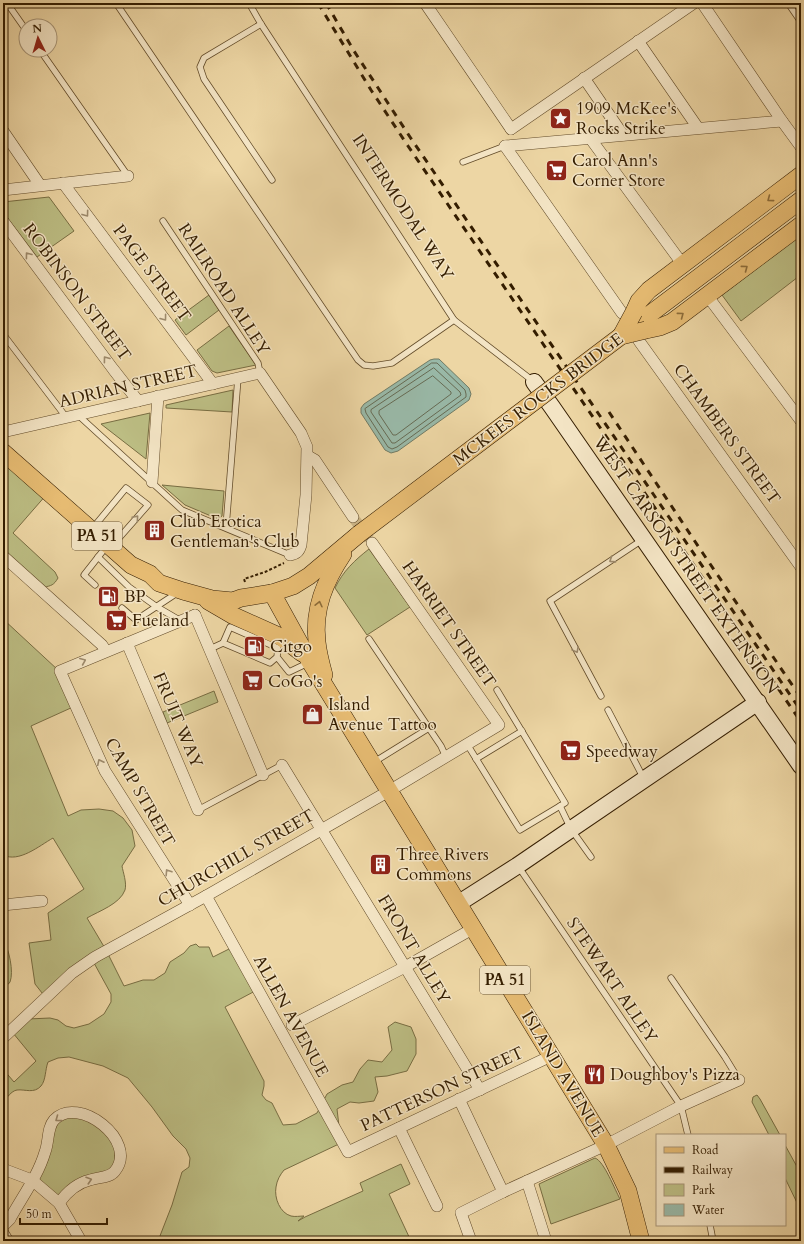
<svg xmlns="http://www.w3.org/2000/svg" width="804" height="1244" viewBox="0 0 804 1244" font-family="Cardo,serif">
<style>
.green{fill:#bcbd83;stroke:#786d42}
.water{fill:#99b9a8;stroke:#717b65}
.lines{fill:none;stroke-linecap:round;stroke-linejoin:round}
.shore{stroke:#666b54;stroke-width:1}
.street-tunnel{stroke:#c8b183;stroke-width:11;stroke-dasharray:11 5.5;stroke-linecap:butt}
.lane-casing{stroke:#624b29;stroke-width:7}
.street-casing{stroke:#624b29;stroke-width:12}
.secondary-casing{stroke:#341d00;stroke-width:18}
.primary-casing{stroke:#341d00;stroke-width:18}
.path{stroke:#341d00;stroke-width:2;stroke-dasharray:3 2;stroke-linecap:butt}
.lane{stroke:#f3e4c4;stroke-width:5.5}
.street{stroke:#f3e4c4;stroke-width:11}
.secondary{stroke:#f3e4c4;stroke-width:16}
.primary{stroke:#e6bb72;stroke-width:17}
.rail{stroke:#341d00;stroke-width:3;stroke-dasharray:7 7;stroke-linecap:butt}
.primary-bridge-casing{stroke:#341d00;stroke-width:18;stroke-linecap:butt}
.primary-bridge{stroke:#e6bb72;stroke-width:17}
.oneway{stroke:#8d6c39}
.oneway2{stroke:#9d8a6c}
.labels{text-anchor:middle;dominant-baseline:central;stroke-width:3;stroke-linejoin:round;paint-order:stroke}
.shield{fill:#f3e4c4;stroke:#6d593b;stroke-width:1}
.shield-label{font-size:16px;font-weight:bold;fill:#341d00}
.poi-label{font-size:17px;fill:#341d00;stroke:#f3e4c4;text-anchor:start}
.street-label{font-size:17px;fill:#341d00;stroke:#f3e4c4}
</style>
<rect width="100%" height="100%" fill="#edd6a4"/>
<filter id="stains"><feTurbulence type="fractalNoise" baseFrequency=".005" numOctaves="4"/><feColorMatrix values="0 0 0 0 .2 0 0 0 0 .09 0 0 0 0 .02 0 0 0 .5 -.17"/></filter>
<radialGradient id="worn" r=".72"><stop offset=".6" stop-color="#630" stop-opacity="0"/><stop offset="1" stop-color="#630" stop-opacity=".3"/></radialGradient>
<g class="green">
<polygon points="49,197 74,231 37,257 3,212 3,202"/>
<polygon points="801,235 801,280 798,277 741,321 722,295"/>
<polygon points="209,295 219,310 186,335 175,320"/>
<polygon points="229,326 256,365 217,373 212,371 197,350"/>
<polygon points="233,390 232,412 166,408 166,405"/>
<polygon points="150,413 146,459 101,424"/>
<path d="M3,455L47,494L13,533L55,572L58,578C54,585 51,586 44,587L3,550Z"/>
<polygon points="162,485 224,491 222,516 218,519 185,505"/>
<path d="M369,549L410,607L367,635L335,588C343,571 355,560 369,549Z"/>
<path d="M3,619L58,670L73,707L31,726L68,816L81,810L99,809L113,811L123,818L132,830L135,846L122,866C123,872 127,883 125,890C120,904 99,911 87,918L106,950L46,998L35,984L29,943L51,940L48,913L84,889L53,838C39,846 19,863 3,855Z"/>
<polygon points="214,691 218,702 167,723 163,712"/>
<path d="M3,940C9,948 14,972 10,982C8,985 5,987 3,989Z"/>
<path d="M196,944L199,947H209L213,957L233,947L257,990L225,1007L264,1081V1086L262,1095L266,1100L272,1103L283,1125L296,1124L317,1113L327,1094L342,1085L353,1082L360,1069L368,1060L382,1062L392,1050L388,1027L395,1022L411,1027L416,1039V1054L407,1071L387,1076L375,1077L378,1092L374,1101L359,1103L350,1102L337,1109L341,1143L284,1170C280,1175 277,1180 276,1187C274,1198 280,1213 291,1216C295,1217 300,1216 304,1216L298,1221L305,1217L363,1191L360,1183L401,1164L410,1184L389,1194L411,1241H258L246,1238L237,1241H158L172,1205L182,1172L189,1167L190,1158L186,1149L173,1136L152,1107L128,1078L103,1066L69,1057L58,1058L48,1062C45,1070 46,1080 41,1086C34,1094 25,1089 17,1090C11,1091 7,1098 3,1102V1069L14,1082L36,1061L13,1033L28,1019L50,1018L58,1020L66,1026L74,1028L89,1024L104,1014L111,1002V994L94,963L108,954L124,986L143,980H154L165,973L170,962L184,953L190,946Z"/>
<polygon points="757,1095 760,1099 780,1135 769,1135 752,1102 753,1097"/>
<polygon points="75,1113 115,1137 115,1171 89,1180 59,1203 32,1180 51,1126"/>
<polygon points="785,1145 801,1174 801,1216 800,1209 785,1178"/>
<path d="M595,1158C604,1161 615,1190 620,1199L551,1224L539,1184Z"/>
</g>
<polygon class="water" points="434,359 439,359 469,388 471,394 469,400 398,451 391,453 385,450 361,413 361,408 364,404 430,360"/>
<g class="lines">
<g class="shore">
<polygon points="432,363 437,363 465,390 466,394 466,397 397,447 392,449 388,447 366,413 365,409"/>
<polygon points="434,368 460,392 461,395 395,443 392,443 371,412 371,410"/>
<polygon points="433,376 451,392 451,394 396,435 393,435 379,414 379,411"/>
</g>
<polyline class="street-tunnel" points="353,517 372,543"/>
<defs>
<g id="lane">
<polyline points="7,3 26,30"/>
<polyline points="116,3 358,360 364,365 373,366 392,363 454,320"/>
<polyline points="249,3 261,24 454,320 533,381"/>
<polyline points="788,3 801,22"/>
<polyline points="261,24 204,58 200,67 204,79 272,180"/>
<polyline points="40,50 128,176"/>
<polyline points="463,162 505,146"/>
<polyline points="163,221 258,363 260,373"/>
<polyline points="3,334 66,417"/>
<polyline points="78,415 182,510 290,555"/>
<polyline points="226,527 238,378"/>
<polyline points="92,529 126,488 148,505 112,546"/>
<polyline points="98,557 129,587 157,607 181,621"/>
<polyline points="95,585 84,575 106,547"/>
<polyline points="122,608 136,620 177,593"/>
<polyline points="369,639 441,746 446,757"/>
<polyline points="210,649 223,643"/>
<polyline points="277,657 270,663 223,643 230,627 278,648 277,657 289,672 308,663"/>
<polyline points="497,690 565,803 560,806 571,829 591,857"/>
<polyline points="601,696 550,601 642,540"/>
<polyline points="608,710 644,779"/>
<polyline points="467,744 520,830 560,806"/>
<polyline points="476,759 522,731"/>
<polyline points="374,762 429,728"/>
<polyline points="198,810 282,765"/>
<polyline points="518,866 681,1106 688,1135"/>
<polyline points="671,978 725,1057 739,1080"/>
<polyline points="710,1225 713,1241"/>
<polyline points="3,1228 11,1241"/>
</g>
<g id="street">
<polyline points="425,3 511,129"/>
<polyline points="702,3 782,121 801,147"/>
<polyline points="638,41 698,128"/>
<polyline points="584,78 623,135"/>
<polyline points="511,129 694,3"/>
<polyline points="3,131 40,185"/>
<polyline points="590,138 678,258"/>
<polyline points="505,146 782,121"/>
<polyline points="505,146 622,313"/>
<polyline points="63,183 213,384"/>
<polyline points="3,190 128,176"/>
<polyline points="3,221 113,369 138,401"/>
<polyline points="712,302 801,421"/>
<polyline points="639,341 801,567"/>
<path d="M3,432L260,373L301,433L307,447L306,495L301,545C299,552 296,554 290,555"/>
<polyline points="308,456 315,460 353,517"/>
<polyline points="152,482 158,396"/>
<polyline points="3,556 102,645 106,651"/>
<polyline points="195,615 263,775"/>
<polyline points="127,643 198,810"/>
<polyline points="282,765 480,1090"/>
<polyline points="206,896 348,1152 551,1056"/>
<polyline points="3,905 42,901"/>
<polyline points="190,905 105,771 60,671 195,615"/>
<polyline points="292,1025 405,967 474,928"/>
<polyline points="3,1038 72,973 95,957 206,896 389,791 499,725 372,543"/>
<polyline points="459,1099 503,1192"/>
<polyline points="399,1128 437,1206"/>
<polyline points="3,1169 32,1180 59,1203 81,1241"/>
<polyline points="527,1181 546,1241"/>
<path d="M3,1226L10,1219C22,1197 38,1176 45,1152C49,1142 47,1128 54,1120C78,1094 139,1141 115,1171C110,1178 98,1177 90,1180C77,1183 67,1192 59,1203"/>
<polyline points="471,1241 461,1213 503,1192 606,1145 681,1106 739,1080"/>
</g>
<g id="secondary">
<polyline points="534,382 552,407 801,766"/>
<polyline points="459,903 517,866 758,702"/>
</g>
<g id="primary">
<polyline points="634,312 639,301 649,290 801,175"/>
<polyline points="646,330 660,327 672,322 801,225"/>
<polyline points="621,336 801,200"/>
<polyline points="3,452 131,565 150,574 159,583 183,591 212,599 233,601 241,598 272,593 293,586 309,576 359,534"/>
<polyline points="272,593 309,660 606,1145 628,1191 641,1241"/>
<polyline points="208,601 232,615 281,637 302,653"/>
<path d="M324,675C321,664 318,653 317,642C313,609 325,581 343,554"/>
</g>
</defs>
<use href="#lane" class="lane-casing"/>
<use href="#street" class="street-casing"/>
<use href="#secondary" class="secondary-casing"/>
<use href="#primary" class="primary-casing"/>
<polyline class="path" points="245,582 244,579 265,572 284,563"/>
<use href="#lane" class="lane"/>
<use href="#street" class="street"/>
<use href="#secondary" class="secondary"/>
<use href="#primary" class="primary"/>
<g class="rail">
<polyline points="318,3 371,90 408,146 801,722"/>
<polyline points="326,3 354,51 410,137 801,711"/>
<polyline points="609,412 702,552 801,698"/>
</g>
<defs>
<g id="primary-bridge">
<polyline points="621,336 634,312"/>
<polyline points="359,534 621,336 646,330"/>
</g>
</defs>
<use href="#primary-bridge" class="primary-bridge-casing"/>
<use href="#primary-bridge" class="primary-bridge"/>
</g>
<defs><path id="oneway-chevron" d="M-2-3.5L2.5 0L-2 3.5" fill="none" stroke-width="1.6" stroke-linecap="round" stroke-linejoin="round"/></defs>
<g class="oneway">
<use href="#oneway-chevron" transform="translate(770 199) rotate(143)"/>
<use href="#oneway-chevron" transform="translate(745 268) rotate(-37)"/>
<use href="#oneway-chevron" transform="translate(681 315) rotate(-37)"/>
<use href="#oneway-chevron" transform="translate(319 604) rotate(-77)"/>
</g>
<g class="oneway2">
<use href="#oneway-chevron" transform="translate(86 214) rotate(54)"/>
<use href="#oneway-chevron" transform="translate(28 255) rotate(-127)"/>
<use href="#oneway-chevron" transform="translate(164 318) rotate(53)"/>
<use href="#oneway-chevron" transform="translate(106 359) rotate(-127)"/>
<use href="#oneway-chevron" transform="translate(136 518) rotate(-49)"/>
<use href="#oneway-chevron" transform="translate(612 560) rotate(147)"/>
<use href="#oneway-chevron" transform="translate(576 650) rotate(62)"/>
<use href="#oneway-chevron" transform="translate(83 661) rotate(-23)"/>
<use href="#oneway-chevron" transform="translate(100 762) rotate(-116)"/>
<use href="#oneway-chevron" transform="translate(168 872) rotate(-123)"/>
<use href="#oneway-chevron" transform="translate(58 1119) rotate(144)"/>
<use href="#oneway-chevron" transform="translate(89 1180) rotate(-18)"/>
</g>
<defs>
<symbol id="sight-square" viewBox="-11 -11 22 22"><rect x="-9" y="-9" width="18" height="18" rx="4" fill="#8f2418" stroke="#f3e4c4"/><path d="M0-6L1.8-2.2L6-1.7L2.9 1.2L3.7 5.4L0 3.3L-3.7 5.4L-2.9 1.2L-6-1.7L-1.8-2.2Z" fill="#fff"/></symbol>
<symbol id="supermarket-square" viewBox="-11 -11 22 22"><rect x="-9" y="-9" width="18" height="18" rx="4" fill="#8f2418" stroke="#f3e4c4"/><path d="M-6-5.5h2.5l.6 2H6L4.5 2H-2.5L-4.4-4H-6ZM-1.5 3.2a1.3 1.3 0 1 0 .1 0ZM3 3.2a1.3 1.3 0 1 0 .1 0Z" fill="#fff"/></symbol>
<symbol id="building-square" viewBox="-11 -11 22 22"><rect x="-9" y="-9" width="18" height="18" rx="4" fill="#8f2418" stroke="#f3e4c4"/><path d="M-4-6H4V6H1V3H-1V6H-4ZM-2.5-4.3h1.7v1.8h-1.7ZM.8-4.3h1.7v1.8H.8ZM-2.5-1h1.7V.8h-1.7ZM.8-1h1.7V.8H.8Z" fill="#fff"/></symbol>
<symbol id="fuel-square" viewBox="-11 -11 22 22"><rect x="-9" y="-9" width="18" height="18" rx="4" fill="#8f2418" stroke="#f3e4c4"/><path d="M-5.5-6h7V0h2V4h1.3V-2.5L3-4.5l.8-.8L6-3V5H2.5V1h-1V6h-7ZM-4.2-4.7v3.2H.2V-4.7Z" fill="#fff"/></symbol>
<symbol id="shop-square" viewBox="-11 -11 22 22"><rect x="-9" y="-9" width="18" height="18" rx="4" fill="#8f2418" stroke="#f3e4c4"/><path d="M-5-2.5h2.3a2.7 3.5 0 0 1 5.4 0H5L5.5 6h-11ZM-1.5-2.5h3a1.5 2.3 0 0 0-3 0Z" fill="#fff"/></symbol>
<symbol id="restaurant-square" viewBox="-11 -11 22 22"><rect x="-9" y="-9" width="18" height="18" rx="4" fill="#8f2418" stroke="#f3e4c4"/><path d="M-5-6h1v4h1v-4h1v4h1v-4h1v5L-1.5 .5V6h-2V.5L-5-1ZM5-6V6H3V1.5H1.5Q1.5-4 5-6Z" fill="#fff"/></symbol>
</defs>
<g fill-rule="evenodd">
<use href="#sight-square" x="548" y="106" width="25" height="25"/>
<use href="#supermarket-square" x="544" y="158" width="25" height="25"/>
<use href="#building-square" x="142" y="518" width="25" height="25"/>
<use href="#fuel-square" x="96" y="584" width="25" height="25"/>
<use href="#supermarket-square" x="104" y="608" width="25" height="25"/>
<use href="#fuel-square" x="242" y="634" width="25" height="25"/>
<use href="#supermarket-square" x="240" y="668" width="25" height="25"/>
<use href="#shop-square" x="300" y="702" width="25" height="25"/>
<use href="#supermarket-square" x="558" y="738" width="25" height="25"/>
<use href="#building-square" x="368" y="852" width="25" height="25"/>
<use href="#restaurant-square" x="582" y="1062" width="25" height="25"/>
</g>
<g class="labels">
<g class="shield">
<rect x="72" y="522" width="50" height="28" rx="3"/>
<rect x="480" y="966" width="50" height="28" rx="3"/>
</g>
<g class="shield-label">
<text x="97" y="536">PA 51</text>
<text x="505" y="980">PA 51</text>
</g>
<g class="poi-label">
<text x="576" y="108">1909 McKee's<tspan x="576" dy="20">Rocks Strike</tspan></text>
<text x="572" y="160">Carol Ann's<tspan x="572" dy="20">Corner Store</tspan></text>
<text x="170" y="521">Club Erotica<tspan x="170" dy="20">Gentleman's Club</tspan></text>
<text x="124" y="596">BP</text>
<text x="132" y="620">Fueland</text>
<text x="270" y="646">Citgo</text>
<text x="268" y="681">CoGo's</text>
<text x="328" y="704">Island<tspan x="328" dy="20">Avenue Tattoo</tspan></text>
<text x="586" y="751">Speedway</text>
<text x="396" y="854">Three Rivers<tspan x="396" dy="20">Commons</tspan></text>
<text x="610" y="1074">Doughboy's Pizza</text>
</g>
<g class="street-label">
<text transform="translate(403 207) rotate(57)">INTERMODAL WAY</text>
<text transform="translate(152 273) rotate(53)">PAGE STREET</text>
<text transform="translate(224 289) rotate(57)">RAILROAD ALLEY</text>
<text transform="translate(77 292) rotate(53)">ROBINSON STREET</text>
<text transform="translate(128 386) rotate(-13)">ADRIAN STREET</text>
<text transform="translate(538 399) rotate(-37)">MCKEES ROCKS BRIDGE</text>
<text transform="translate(727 434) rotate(54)">CHAMBERS STREET</text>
<text transform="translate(686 565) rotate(55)">WEST CARSON STREET EXTENSION</text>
<text transform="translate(449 624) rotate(55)">HARRIET STREET</text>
<text transform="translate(178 720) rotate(67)">FRUIT WAY</text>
<text transform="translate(140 792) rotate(60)">CAMP STREET</text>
<text transform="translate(236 858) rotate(-30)">CHURCHILL STREET</text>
<text transform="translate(414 949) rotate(59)">FRONT ALLEY</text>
<text transform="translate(612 980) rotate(56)">STEWART ALLEY</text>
<text transform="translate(291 1016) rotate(61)">ALLEN AVENUE</text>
<text transform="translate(563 1074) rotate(59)">ISLAND AVENUE</text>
<text transform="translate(442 1089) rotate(-25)">PATTERSON STREET</text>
</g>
</g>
<rect width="804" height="1244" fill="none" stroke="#edd6a4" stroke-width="16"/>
<rect x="4" y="4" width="796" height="1236" fill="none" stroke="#341d00" stroke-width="2"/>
<rect x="8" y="8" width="788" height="1228" fill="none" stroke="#341d00"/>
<rect x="656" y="1134" width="130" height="92" fill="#f3e4c4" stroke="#a79476"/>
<rect x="664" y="1147" width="20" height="6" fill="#e6bb72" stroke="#a79476"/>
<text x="692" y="1154" font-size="12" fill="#341d00">Road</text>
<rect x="664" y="1167" width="20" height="6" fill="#341d00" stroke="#a79476"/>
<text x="692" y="1174" font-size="12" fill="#341d00">Railway</text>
<rect x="664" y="1184" width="20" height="12" fill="#bcbd83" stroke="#a79476"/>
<text x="692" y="1194" font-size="12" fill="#341d00">Park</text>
<rect x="664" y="1204" width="20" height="12" fill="#99b9a8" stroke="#a79476"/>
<text x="692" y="1214" font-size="12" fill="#341d00">Water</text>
<g transform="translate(38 38) rotate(355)"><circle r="19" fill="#f3e4c4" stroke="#a79476"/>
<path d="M0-3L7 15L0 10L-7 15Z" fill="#8f2418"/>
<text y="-6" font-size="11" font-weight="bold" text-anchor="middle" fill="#341d00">N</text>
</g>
<path d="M20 1218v6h87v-6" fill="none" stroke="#341d00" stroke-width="2"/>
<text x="26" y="1218" font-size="12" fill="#341d00" stroke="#f3e4c4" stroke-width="3" paint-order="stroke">50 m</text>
<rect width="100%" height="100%" filter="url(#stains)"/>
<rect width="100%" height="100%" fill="url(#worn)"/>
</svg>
